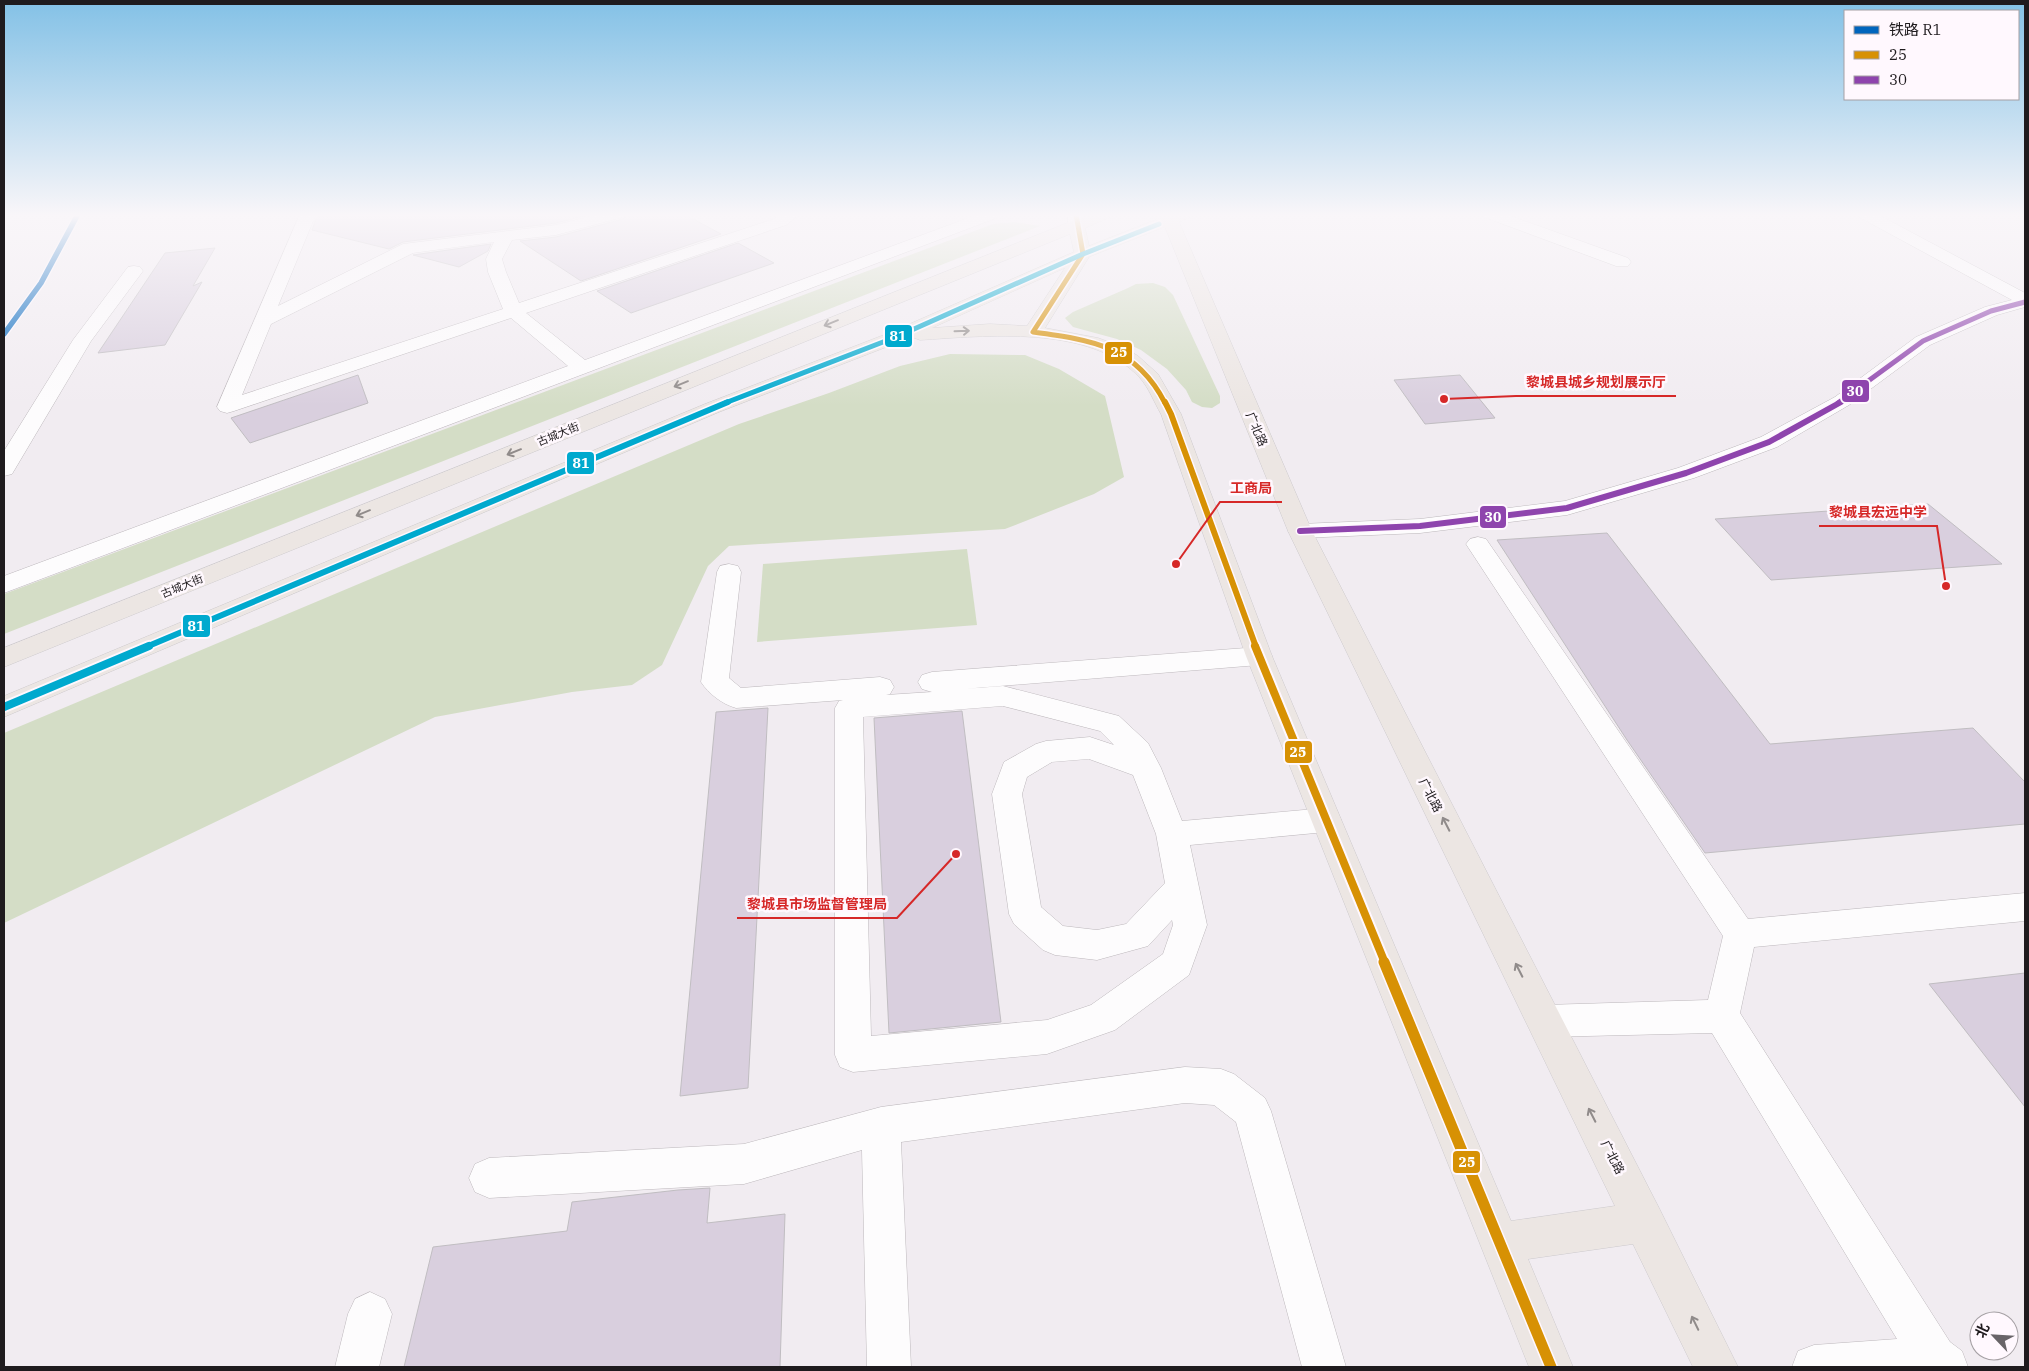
<svg xmlns="http://www.w3.org/2000/svg" width="2029" height="1371" viewBox="0 0 2029 1371" font-family="'IBM Plex Serif','Noto Sans SC',serif">
<style>
.green{fill:#d4ddc6}
.building{fill:#d9cfde;stroke:#c0bdc1}
.lines{fill:none;stroke-linecap:round;stroke-linejoin:round}
.minor-casing{stroke:#bdb8bc;stroke-width:1}
.major-casing{stroke:#cdcacd;stroke-width:1}
.minor{fill:#fdfcfd;fill-rule:evenodd}
.major{fill:#ece6e3;fill-rule:evenodd}
.bus-1-far3-casing{stroke:#fff8fe;stroke-width:8}
.bus-1-far2-casing{stroke:#fff8fe;stroke-width:9}
.bus-1-far1-casing{stroke:#fff8fe;stroke-width:12}
.bus-1-casing{stroke:#fff8fe;stroke-width:14}
.bus-2-far1-casing{stroke:#fff8fe;stroke-width:8}
.bus-2-casing{stroke:#fff8fe;stroke-width:9}
.bus-3-far2-casing{stroke:#fff8fe;stroke-width:8}
.bus-3-far1-casing{stroke:#fff8fe;stroke-width:9}
.bus-3-casing{stroke:#fff8fe;stroke-width:12}
.bus-1-far3{stroke:#d79104;stroke-width:5}
.bus-1-far2{stroke:#d79104;stroke-width:6}
.bus-1-far1{stroke:#d79104;stroke-width:8}
.bus-1{stroke:#d79104;stroke-width:11}
.bus-2-far1{stroke:#8e44ad;stroke-width:5}
.bus-2{stroke:#8e44ad;stroke-width:6}
.bus-3-far2{stroke:#00a9ce;stroke-width:5}
.bus-3-far1{stroke:#00a9ce;stroke-width:6}
.bus-3{stroke:#00a9ce;stroke-width:8}
.rail-1-casing{stroke:#fff8fe;stroke-width:8}
.rail-1{stroke:#0065bd;stroke-width:5.5}
.oneway{stroke:#908b8a}
.labels{text-anchor:middle;dominant-baseline:central;stroke-width:5;stroke-linejoin:round;paint-order:stroke}
.far-street-label{font-size:11px;fill:#1f1b1e;stroke:#fff8fe}
.street-label{font-size:12px;fill:#1f1b1e;stroke:#fff8fe}
.leader{fill:none;stroke:#d62828;stroke-width:2}
.callout-dot{fill:#d62828;stroke:#fff8fe;stroke-width:2}
.callout-label{font-size:14px;text-anchor:middle;font-weight:bold;fill:#d62828;stroke:#fff8fe;stroke-width:5;stroke-linejoin:round;paint-order:stroke}
.line-badge{stroke:#fff8fe;stroke-width:2}
.badge-label{font-size:14px;text-anchor:middle;font-weight:bold;fill:#fff}
</style>
<rect width="100%" height="100%" fill="#f1ecf1"/>
<g class="green">
<polygon points="1015,222 1040,226 4,634 4,594 993,224"/>
<polygon points="1153,283 1165,287 1173,295 1220,396 1220,403 1212,408 1202,407 1192,402 1186,390 1167,369 1141,350 1117,339 1073,327 1065,318 1073,312 1128,288 1136,284"/>
<polygon points="950,354 1025,355 1059,369 1105,396 1124,477 1094,494 1005,529 729,546 708,566 662,665 632,685 572,692 435,717 4,923 4,733 739,424 829,393 900,366"/>
<polygon points="967,549 977,625 757,642 763,564"/>
</g>
<g class="building">
<polygon points="318,214 592,214 556,223 403,242 389,249 312,230"/>
<polygon points="627,214 684,214 721,234 581,281 520,241 556,237 623,219"/>
<polygon points="738,243 774,263 631,313 597,291"/>
<polygon points="491,244 488,251 459,267 413,255"/>
<polygon points="215,248 193,286 202,282 165,345 98,353 165,253"/>
<polygon points="358,375 368,403 250,443 231,418"/>
<polygon points="1460,375 1495,418 1425,424 1394,380"/>
<polygon points="1928,504 2002,564 1771,580 1715,519"/>
<polygon points="1607,533 1770,744 1973,728 2025,782 2025,824 1705,853 1627,740 1497,540"/>
<polygon points="768,708 748,1088 680,1096 716,712"/>
<polygon points="962,711 1001,1022 889,1033 874,718"/>
<polygon points="2025,973 2025,1107 1929,984"/>
<polygon points="710,1188 707,1223 785,1214 780,1367 404,1367 433,1247 567,1231 572,1202 678,1190"/>
</g>
<g class="lines">
<defs>
<g id="minor">
<path d="M300,214H316L278,306L403,244L556,225L599,214H625L623,217L556,235L512,240L502,259L506,272L519,303L774,219L781,214H800L786,225L526,313L585,360L979,214H1001L999,217L4,593V576L568,366L511,318L234,411L227,413L220,411L217,407ZM494,242L486,259L488,272L503,309L242,395L271,324L413,253Z"/>
<polygon points="1068,214 1084,214 1084,225 1082,228 1070,228 1068,225"/>
<polygon points="1482,214 1505,214 1628,258 1631,262 1628,266 1616,266 1484,217"/>
<polygon points="1857,214 1877,214 2025,293 2025,307 1997,315 1930,345 1849,405 1777,447 1694,478 1567,515 1420,533 1300,538 1292,536 1288,531 1292,526 1300,524 1420,519 1565,501 1678,468 1761,437 1835,397 1916,337 1985,307 2012,300 1859,217"/>
<polygon points="134,266 140,267 143,271 91,341 15,469 12,474 4,476 4,451 73,340 128,267"/>
<polygon points="1478,537 1486,539 1748,919 2025,893 2025,921 1754,947 1740,1013 1950,1342 1962,1351 1968,1367 1792,1367 1798,1351 1814,1345 1897,1339 1712,1033 1545,1037 1532,1033 1527,1021 1532,1009 1545,1005 1708,1000 1723,936 1466,544 1470,539"/>
<path d="M729,564L738,566L741,572L729,678L741,688L880,677L890,680L894,687L890,694L886,695L932,692L922,689L918,682L922,675L932,672L1259,647L1268,649L1272,656L1268,663L1259,665L963,689L1003,686L1119,716L1148,743L1161,768L1182,821L1326,808L1337,811L1341,820L1337,829L1326,832L1190,845L1207,925L1189,975L1115,1030L1047,1054L853,1072L840,1067L835,1055V708L839,701L843,700L736,708C722,704 709,694 701,682L717,572L720,566ZM1003,706L1100,731L1114,745L1090,737L1046,741L1036,744L1004,762L992,794L1009,914L1014,924L1043,950L1055,955L1097,960L1148,946L1172,920L1173,925L1163,954L1091,1005L1047,1020L871,1036L863,717ZM1089,759L1133,775L1156,834L1165,883L1126,924L1097,930L1063,926L1041,907L1022,794L1027,777L1052,762Z"/>
<polygon points="1185,1067 1221,1069 1234,1074 1265,1098 1271,1111 1346,1367 1302,1367 1236,1122 1214,1105 1185,1103 901,1142 911,1367 867,1367 862,1150 744,1184 489,1198 475,1192 469,1178 475,1164 489,1158 744,1144 881,1107"/>
<polygon points="370,1292 385,1299 392,1314 379,1367 335,1367 348,1314 355,1299"/>
</g>
<path id="major" d="M1090,214H1112L1110,217L1085,228L1089,246L1160,218L1157,214H1192L1190,217L1179,222L1312,531L1659,1208L1738,1367H1693L1633,1244L1528,1259L1573,1367H1529L1246,656L1161,414C1154,402 1149,388 1140,378C1091,324 985,336 920,340L912,337L719,412L4,717V696L705,404L889,333L1074,252L1070,234L4,667V648ZM1165,227L1288,531L1615,1206L1511,1221L1272,656L1181,414L1158,374L1138,356L1125,348L1098,338L1045,328L1089,257ZM1065,268L1027,326L990,324L932,328Z"/>
</defs>
<use href="#minor" class="minor-casing"/>
<use href="#major" class="major-casing"/>
<use href="#minor" class="minor"/>
<use href="#major" class="major"/>
<defs>
<path id="bus-1-far3" d="M1076,214L1083,254L1033,332C1092,340 1136,346 1165,403"/>
<polyline id="bus-1-far2" points="1165,402 1171,414 1256,647"/>
<polyline id="bus-1-far1" points="1255,646 1385,963"/>
<polyline id="bus-1" points="1384,962 1551,1367"/>
<polyline id="bus-2-far1" points="1838,403 1923,341 1991,311 2025,302"/>
<polyline id="bus-2" points="1300,531 1420,526 1567,508 1686,473 1769,442 1841,402"/>
<polyline id="bus-3-far2" points="725,403 896,337 1083,254 1159,224"/>
<polyline id="bus-3-far1" points="146,647 728,402"/>
<polyline id="bus-3" points="4,707 149,646"/>
</defs>
<use href="#bus-1-far3" class="bus-1-far3-casing"/>
<use href="#bus-1-far2" class="bus-1-far2-casing"/>
<use href="#bus-1-far1" class="bus-1-far1-casing"/>
<use href="#bus-1" class="bus-1-casing"/>
<use href="#bus-2-far1" class="bus-2-far1-casing"/>
<use href="#bus-2" class="bus-2-casing"/>
<use href="#bus-3-far2" class="bus-3-far2-casing"/>
<use href="#bus-3-far1" class="bus-3-far1-casing"/>
<use href="#bus-3" class="bus-3-casing"/>
<use href="#bus-1-far3" class="bus-1-far3"/>
<use href="#bus-1-far2" class="bus-1-far2"/>
<use href="#bus-1-far1" class="bus-1-far1"/>
<use href="#bus-1" class="bus-1"/>
<use href="#bus-2-far1" class="bus-2-far1"/>
<use href="#bus-2" class="bus-2"/>
<use href="#bus-3-far2" class="bus-3-far2"/>
<use href="#bus-3-far1" class="bus-3-far1"/>
<use href="#bus-3" class="bus-3"/>
<defs>
<polyline id="rail-1" points="4,334 41,283 78,214"/>
</defs>
<use href="#rail-1" class="rail-1-casing"/>
<use href="#rail-1" class="rail-1"/>
</g>
<defs><path id="oneway-shaft" d="M-6 0H5M1.5-3L5.5 0L1.5 3" fill="none" stroke-width="1.6" stroke-linecap="round" stroke-linejoin="round" transform="scale(1.25)"/></defs>
<g class="oneway">
<use href="#oneway-shaft" transform="translate(831 323) rotate(158)"/>
<use href="#oneway-shaft" transform="translate(962 331) rotate(-2)"/>
<use href="#oneway-shaft" transform="translate(681 384) rotate(158)"/>
<use href="#oneway-shaft" transform="translate(514 452) rotate(158)"/>
<use href="#oneway-shaft" transform="translate(363 513) rotate(158)"/>
<use href="#oneway-shaft" transform="translate(1446 824) rotate(-117)"/>
<use href="#oneway-shaft" transform="translate(1519 970) rotate(-117)"/>
<use href="#oneway-shaft" transform="translate(1592 1115) rotate(-117)"/>
<use href="#oneway-shaft" transform="translate(1695 1323) rotate(-116)"/>
</g>
<linearGradient id="sky" x2="0" y2="1"><stop stop-color="#83c1e6"/><stop offset="0.53" stop-color="#f9f6f9"/><stop offset="1" stop-color="#f9f6f9" stop-opacity="0"/></linearGradient>
<rect width="2029" height="406" fill="url(#sky)"/>
<g class="labels">
<g class="far-street-label">
<text transform="translate(558 434) rotate(-22)">古城大街</text>
<text transform="translate(182 586) rotate(-22)">古城大街</text>
</g>
<g class="street-label">
<text transform="translate(1257 429) rotate(67)">广北路</text>
<text transform="translate(1431 795) rotate(63)">广北路</text>
<text transform="translate(1613 1157) rotate(63)">广北路</text>
</g>
</g>
<path class="leader" d="M1444 399L1516 396H1676M1176 564L1220 502H1282M1946 586L1937 526H1819M956 854L897 918H737"/>
<g class="callout-dot">
<circle cx="1444" cy="399" r="5"/>
<circle cx="1176" cy="564" r="5"/>
<circle cx="1946" cy="586" r="5"/>
<circle cx="956" cy="854" r="5"/>
</g>
<g class="callout-label">
<text x="1596" y="387">黎城县城乡规划展示厅</text>
<text x="1251" y="493">工商局</text>
<text x="1878" y="517">黎城县宏远中学</text>
<text x="817" y="909">黎城县市场监督管理局</text>
</g>
<g class="line-badge">
<rect x="884" y="324" width="29" height="24" rx="5" fill="#00a9ce"/>
<rect x="1104" y="341" width="29" height="24" rx="5" fill="#d79104"/>
<rect x="1841" y="379" width="29" height="24" rx="5" fill="#8e44ad"/>
<rect x="566" y="451" width="29" height="24" rx="5" fill="#00a9ce"/>
<rect x="1479" y="505" width="28" height="24" rx="5" fill="#8e44ad"/>
<rect x="182" y="614" width="29" height="24" rx="5" fill="#00a9ce"/>
<rect x="1284" y="740" width="29" height="24" rx="5" fill="#d79104"/>
<rect x="1452" y="1150" width="29" height="24" rx="5" fill="#d79104"/>
</g>
<g class="badge-label">
<text x="898" y="341">81</text>
<text x="1119" y="357">25</text>
<text x="1855" y="396">30</text>
<text x="581" y="468">81</text>
<text x="1493" y="522">30</text>
<text x="196" y="631">81</text>
<text x="1298" y="757">25</text>
<text x="1467" y="1167">25</text>
</g>
<rect width="2029" height="1371" fill="none" stroke="#1f1b1e" stroke-width="10"/>
<rect x="1844" y="10" width="175" height="90" fill="#fff8fe" stroke="#a5a0a4"/>
<rect x="1854" y="26" width="25" height="8" fill="#0065bd" stroke="#a5a0a4"/>
<text x="1889" y="35" font-size="15" fill="#1f1b1e">铁路 R1</text>
<rect x="1854" y="51" width="25" height="8" fill="#d79104" stroke="#a5a0a4"/>
<text x="1889" y="60" font-size="15" fill="#1f1b1e">25</text>
<rect x="1854" y="76" width="25" height="8" fill="#8e44ad" stroke="#a5a0a4"/>
<text x="1889" y="85" font-size="15" fill="#1f1b1e">30</text>
<g transform="translate(1994 1336) rotate(295)"><circle r="24" fill="#fff8fe" stroke="#a5a0a4"/>
<path d="M0-4L9 19L0 12L-9 19Z" fill="#686468"/>
<text y="-8" font-size="14" font-weight="bold" text-anchor="middle" fill="#1f1b1e">北</text>
</g>
</svg>
